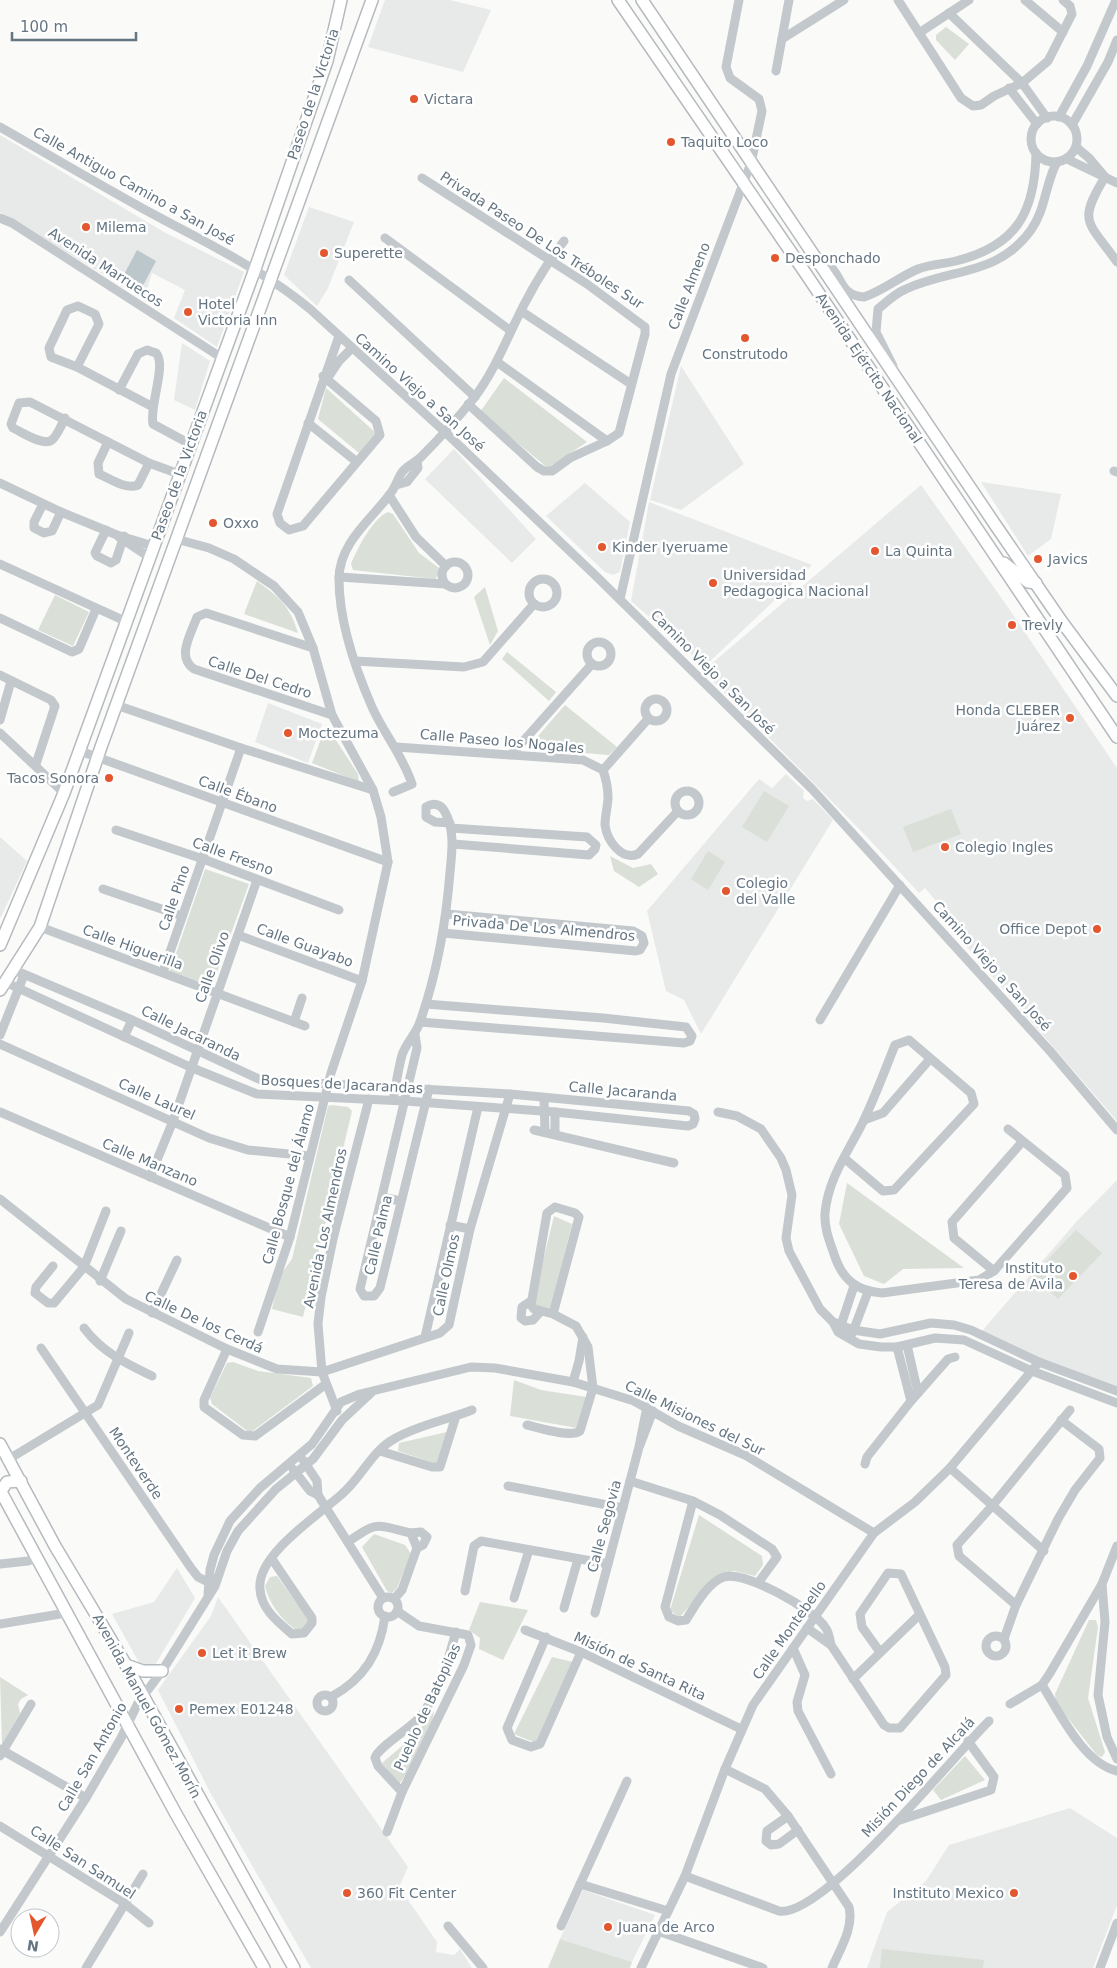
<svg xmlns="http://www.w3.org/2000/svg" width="1117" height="1968" viewBox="0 0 1117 1968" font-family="'DejaVu Sans',sans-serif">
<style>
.built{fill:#e8e9e9}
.green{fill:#dadfd7}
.water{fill:#bbc7cb}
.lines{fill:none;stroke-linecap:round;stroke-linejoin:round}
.major-casing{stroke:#b5babe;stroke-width:14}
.minor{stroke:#c3c8cc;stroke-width:9}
.major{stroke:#fff;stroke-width:11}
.poi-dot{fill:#e4572e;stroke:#fff;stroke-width:2}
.labels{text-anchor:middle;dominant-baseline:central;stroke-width:5;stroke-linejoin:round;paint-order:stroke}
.street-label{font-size:14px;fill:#657683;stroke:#fff}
.poi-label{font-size:14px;fill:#657683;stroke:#fff;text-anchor:start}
</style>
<rect width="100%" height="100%" fill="#fafaf8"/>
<g class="built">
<polygon points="385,0 450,0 491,10 463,72 368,47"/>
<polygon points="0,135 164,232 244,272 217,347 174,318 185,290 152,273 144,299 0,212"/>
<polygon points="309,207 354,222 328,288 317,306 284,275"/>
<polygon points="182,343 210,361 195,410 174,400"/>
<polygon points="681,366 744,464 681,510 650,500"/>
<polygon points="454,449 536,539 512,563 425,479"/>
<polygon points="981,482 1061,494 1051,539 1028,556"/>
<polygon points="585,483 630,522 620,572 613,575 605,572 546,516"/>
<polygon points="921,485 1005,603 1117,768 1117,1121 936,911 941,907 925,888 919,893 867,837 703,671"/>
<polygon points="649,502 812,565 705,666 631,601"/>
<polygon points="268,703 322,724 308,763 255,742"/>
<polygon points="786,774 804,791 803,798 807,801 813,799 833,820 701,1034 684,1000 666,991 647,911 759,779 772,788"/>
<polygon points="0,837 27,861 1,917 0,917"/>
<polygon points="1117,1180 1117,1387 1033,1355 982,1331 1077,1221"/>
<polygon points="177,1568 195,1598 155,1665 141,1666 112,1614 154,1602"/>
<polygon points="218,1597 408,1867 399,1887 437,1942 436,1952 454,1955 460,1949 472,1968 311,1968 211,1794 158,1690 211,1616"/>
<polygon points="1070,1808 1117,1838 1117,1905 1093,1968 867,1968 887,1912 926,1881 949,1845"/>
<polygon points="583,1890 655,1915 632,1962 560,1939"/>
</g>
<g class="green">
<polygon points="946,27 969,44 955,60 936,40 936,35"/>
<polygon points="504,378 587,442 548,468 480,412"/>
<polygon points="326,388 376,433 359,453 318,419"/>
<path d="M388,512L393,514L419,553L439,568V574L435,579L353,570L351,564C357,549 373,518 388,512Z"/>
<path d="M257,581C279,597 290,606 298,633L244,614Z"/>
<polygon points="485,587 498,631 490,645 474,597"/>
<polygon points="55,595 89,612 73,646 38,630"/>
<polygon points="507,652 556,692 549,701 502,659"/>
<polygon points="565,705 617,747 609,755 535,749 532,743"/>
<polygon points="326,725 358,774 359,782 312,763"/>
<polygon points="764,791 789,806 767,842 742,827"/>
<polygon points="951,809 961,834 913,852 903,827"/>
<polygon points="708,851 725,862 708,890 691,879"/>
<polygon points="610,856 633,868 651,864 658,874 639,887 614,871"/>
<polygon points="205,869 249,884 212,986 170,971"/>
<polygon points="332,1105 348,1107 352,1111 303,1317 272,1309 279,1277 292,1259 328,1106"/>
<polygon points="847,1183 964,1268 903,1269 884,1284 864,1276 839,1224"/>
<polygon points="554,1216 572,1224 550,1310 532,1306"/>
<polygon points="1076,1230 1102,1253 1058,1299 1033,1275"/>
<polygon points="233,1362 258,1371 311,1378 313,1386 250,1433 212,1404 210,1398 227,1363"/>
<polygon points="514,1380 541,1390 586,1397 577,1428 510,1416"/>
<polygon points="447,1432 437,1464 398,1451 399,1443"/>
<polygon points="699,1515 762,1556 763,1565 755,1576 734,1571 716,1576 679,1618 670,1610"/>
<polygon points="374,1534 405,1545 411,1554 397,1588 392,1593 387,1591 362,1547"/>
<path d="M277,1576L309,1620L305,1631L299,1632C283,1622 269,1604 265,1586L270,1577Z"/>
<polygon points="480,1602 528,1610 503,1660 479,1649 480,1638 469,1630"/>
<polygon points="1089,1620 1096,1620 1098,1627 1088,1698 1105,1752 1102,1757 1097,1755 1056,1703 1055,1694"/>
<polygon points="552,1657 573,1662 538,1744 514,1734"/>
<polygon points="0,1677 28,1695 21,1699 18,1704 20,1713 2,1744"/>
<path d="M434,1711C432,1736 414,1764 399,1784L382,1763L415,1735Z"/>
<polygon points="965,1756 985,1780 941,1800 933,1790"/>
<polygon points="560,1939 632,1962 630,1968 548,1968"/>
<polygon points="882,1949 984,1960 983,1968 880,1968"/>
</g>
<polygon class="water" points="137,250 156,261 139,293 120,282"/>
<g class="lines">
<defs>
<g id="major">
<polyline points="618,0 806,274 1117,737"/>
<polyline points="642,0 994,523 1062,622 1117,696"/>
<polyline points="1004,563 1028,582 1036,583"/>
<polyline points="0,945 64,793 255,269 327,61 341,0"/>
<polyline points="0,990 40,927 101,747 372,0"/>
<polyline points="0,1444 55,1546 126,1665 294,1968"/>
<polyline points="0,1490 176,1814 264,1968"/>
<polyline points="1,1491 7,1482 21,1481"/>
<polyline points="126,1665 143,1671 162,1671"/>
</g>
</defs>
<use href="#major" class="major-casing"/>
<g class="minor">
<polyline points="898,0 961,98 973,106 981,105 994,96 1022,83 1048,61 1072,14 1070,6 1063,0"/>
<polyline points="1025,0 1063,32"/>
<polyline points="949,13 1022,83 1047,118"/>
<polyline points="919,33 969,0"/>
<polyline points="782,39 844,0"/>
<polyline points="776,71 789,0"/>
<polyline points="1009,88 1037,124"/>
<circle cx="1054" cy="139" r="23"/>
<polyline points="1059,117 1087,66 1116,0"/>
<polyline points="1072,125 1108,62 1117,40"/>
<path d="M0,127C47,154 93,181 140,207C198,239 258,266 310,309L445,432L597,577L812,789L1050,1051L1117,1130"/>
<polyline points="1076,147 1089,158 1105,177"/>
<polyline points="1067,159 1117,183"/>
<path d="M1105,177C1077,223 1088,221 1117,262"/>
<polyline points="422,178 587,284 645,327 645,334 619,433 607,441 570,458 552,471 544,471 537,467 468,404"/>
<polyline points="0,218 12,223 222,358"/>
<polyline points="385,238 511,331"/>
<path d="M816,257C820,259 824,261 827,263C843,275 838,295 864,297C883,291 899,277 918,269C930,264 944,264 956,261C1016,246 1035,213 1036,153"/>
<polyline points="349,280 475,397"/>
<polyline points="521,311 631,384"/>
<polyline points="497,362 607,441"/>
<path d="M893,366L876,332L878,309C886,302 896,293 906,289C952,268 998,276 1031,230C1046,209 1045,184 1057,162"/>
<polyline points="77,367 99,324 95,314 78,306 67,310 49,348 51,357 77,367 153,407"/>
<polyline points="323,376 376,421 380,435 303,526 289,530 280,523 277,514 339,336"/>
<polyline points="327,379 339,361 352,348"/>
<path d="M119,390L138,354L147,350L156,353C167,364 149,406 153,424L190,444"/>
<path d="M65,418C62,424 58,434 53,439C45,448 22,432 13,428L11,424L19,403L30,402L149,463L179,474"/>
<polyline points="308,423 357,462"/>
<path d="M108,442L98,463L99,474C111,479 126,490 138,485L149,463"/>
<polyline points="1114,471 1117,472"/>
<polyline points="0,483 61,512 117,535 153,546"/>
<polyline points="396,485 407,482 418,468 417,461"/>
<polyline points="389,495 416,537 446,566"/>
<polyline points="43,504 34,522 34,528 44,533 52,531 61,512"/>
<polyline points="106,530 95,553 97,556 111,563 116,560 124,536"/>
<polyline points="119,537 149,557"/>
<polyline points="176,539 209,548 234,559 274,586 298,612 313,648 332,715 373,790 381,817 388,862 362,981 331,1073 290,1237 258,1332"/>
<circle cx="455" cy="575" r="13"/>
<polyline points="0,564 125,621"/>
<polyline points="339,577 445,584"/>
<circle cx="543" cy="593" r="14"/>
<polyline points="620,599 671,374 751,163 762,111 759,99 730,78 726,67 739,0"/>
<polyline points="0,618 72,652 79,649 96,609"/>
<circle cx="599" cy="654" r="12"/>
<path d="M313,648L206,613L197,617C191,634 176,657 194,669L332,715"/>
<polyline points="355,661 464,667 483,662 534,604"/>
<polyline points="0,675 51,700 55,706 36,764"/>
<circle cx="656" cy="710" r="11"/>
<polyline points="116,705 241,748 373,790"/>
<polyline points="0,720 11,681"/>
<polyline points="0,733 64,793"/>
<polyline points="396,747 583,760 603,770"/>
<polyline points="80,751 388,862"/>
<polyline points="511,755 592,664"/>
<path d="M603,770C606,779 608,788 608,797C608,806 605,815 605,825C607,840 621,861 638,854L678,811"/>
<polyline points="603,770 648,719"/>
<circle cx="687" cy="803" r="12"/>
<path d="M393,792L412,784C402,754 384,734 372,707C355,668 339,622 339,579C339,543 371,520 390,494C396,487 398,477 403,471C408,465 416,462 421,457C440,438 457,419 474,398C491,376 502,350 514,325C528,295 544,267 564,241"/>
<polyline points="451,828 587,837 596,845 595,849 589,855 453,844"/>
<polyline points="116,830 203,859 339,910"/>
<polyline points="103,889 182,916"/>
<polyline points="40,927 305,1026"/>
<polyline points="443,933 636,951 640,950 644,943 642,936 633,931 447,914"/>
<polyline points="238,935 362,981"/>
<polyline points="163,972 241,748"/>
<polyline points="5,982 190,1067 257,1094 405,1101 555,1112 688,1126 693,1124 695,1119 694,1114 689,1111 510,1094 261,1080 132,1020 14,970"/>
<polyline points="820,1020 900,885"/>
<polyline points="294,1022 302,998"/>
<polyline points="420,1022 684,1043 690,1041 692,1036 686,1027 603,1018 426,1004"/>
<polyline points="0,1035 24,975"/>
<polyline points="415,1035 417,1048 360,1289 364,1296 374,1296 380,1288 429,1089"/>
<polyline points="124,1037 132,1020"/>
<polyline points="0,1044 209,1138 248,1150 309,1156"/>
<polyline points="544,1098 545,1132"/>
<path d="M393,1100C396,1085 398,1070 402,1055C406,1043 416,1034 420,1022C437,973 446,923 450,872C452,852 455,830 445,812C441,804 433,802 426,807V817L435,822L450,823"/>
<polyline points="0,1112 290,1237"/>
<polyline points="718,1112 737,1116 761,1129 781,1158 786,1170 792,1195 786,1238 789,1251 820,1309 833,1322 838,1332 859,1344 881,1347 897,1347 935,1338 964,1340 1032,1371 1117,1403"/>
<polyline points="864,1120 883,1113 930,1059"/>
<polyline points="534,1130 674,1163"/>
<polyline points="555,1134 555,1112"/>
<path d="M844,1158L883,1191L894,1190L974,1104L971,1093L909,1040L895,1045C885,1070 875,1097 863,1122C848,1152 828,1179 825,1213C824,1229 830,1242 835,1257C843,1280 857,1291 882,1293L979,1280L994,1271L1067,1188L1065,1175L1008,1129"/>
<polyline points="150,1177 173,1121 257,880"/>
<polyline points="382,1197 400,1201"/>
<polyline points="0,1199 126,1299 227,1349 277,1369 322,1372 440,1333 449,1325 470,1229 510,1094"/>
<polyline points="450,1225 470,1229"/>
<polyline points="53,1266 36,1287 35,1293 48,1303 54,1303 84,1267 106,1211"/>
<polyline points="994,1271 954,1238 952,1222 1022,1142"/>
<polyline points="100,1281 121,1231"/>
<polyline points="531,1301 522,1307 521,1318 525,1321 533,1320 541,1311"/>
<polyline points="152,1313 177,1260"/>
<polyline points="833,1322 853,1330 880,1334 931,1323 954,1325 971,1330 1039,1362 1117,1391"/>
<path d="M84,1328C102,1352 125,1363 152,1376"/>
<polyline points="840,1328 854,1286"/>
<polyline points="852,1334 868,1292"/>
<polyline points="425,1337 478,1107"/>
<polyline points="907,1345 918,1393"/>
<polyline points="897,1347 911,1401"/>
<polyline points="41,1348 191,1568 198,1577 212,1584"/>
<polyline points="227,1349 204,1400 204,1407 243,1435 255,1436 326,1384"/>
<polyline points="573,1382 579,1361 583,1337"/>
<polyline points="337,1411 322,1372 318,1324 321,1297 333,1239 369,1099"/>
<path d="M527,1425C540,1428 570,1438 580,1431L593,1388L588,1347L576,1326L553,1314L534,1309L531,1305L547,1213L555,1207L575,1213L579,1217L553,1314"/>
<polyline points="640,1445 653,1411"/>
<polyline points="380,1451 432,1467 440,1467 456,1416"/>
<polyline points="9,1459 98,1405 129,1333"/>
<polyline points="303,1460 317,1481 318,1495"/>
<polyline points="865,1464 867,1457 911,1401 948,1359 955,1357"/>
<polyline points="950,1468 1044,1551"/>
<polyline points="293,1469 310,1491 318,1495"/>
<polyline points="630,1481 693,1501 720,1515 772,1549 777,1557 758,1583"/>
<polyline points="508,1486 623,1508"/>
<polyline points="318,1495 383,1598"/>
<path d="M693,1501L665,1607L669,1617L678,1621L686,1620C695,1606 708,1582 724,1577C746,1571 813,1609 825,1627C829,1632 830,1639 831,1645L884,1725L889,1728H900L946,1675L945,1667L901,1574L888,1573L860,1614L862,1627L880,1652"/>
<polyline points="411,1533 421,1532 427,1537 423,1545 417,1548"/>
<path d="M348,1542C378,1520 376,1525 411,1533L417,1548L402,1590L394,1599"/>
<path d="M272,1559L312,1618V1623L304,1633L292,1634C278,1622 261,1609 260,1589C256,1555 320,1514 342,1494C361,1478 372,1451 394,1439C418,1425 447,1420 472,1410"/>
<polyline points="0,1564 28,1561 36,1558"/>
<polyline points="1102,1584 1105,1622 1098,1695 1107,1737 1117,1759"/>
<polyline points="465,1591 474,1546 481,1541 608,1564"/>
<polyline points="208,1594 210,1570 214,1555 230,1521 260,1488 312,1444 341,1402 360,1394 471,1367 495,1368 573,1382 634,1401 678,1426 745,1455 874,1533"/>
<circle cx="388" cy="1607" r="10"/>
<polyline points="514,1598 529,1550"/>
<polyline points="1016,1605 959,1556 957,1545 993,1505 1070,1410"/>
<polyline points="564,1608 578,1559"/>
<polyline points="595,1613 639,1447 647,1407"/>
<polyline points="0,1624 66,1613"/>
<polyline points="807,1628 831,1645"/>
<polyline points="525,1630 581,1652 741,1729"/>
<circle cx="996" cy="1646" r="10"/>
<polyline points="546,1637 507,1728 512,1740 531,1747 540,1744 581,1652"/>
<polyline points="1004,1639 1016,1605 1058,1519 1075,1490 1100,1458 1099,1449 1061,1420"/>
<polyline points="793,1648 805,1675 797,1702 798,1711 831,1774"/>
<polyline points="853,1679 919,1615"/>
<path d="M1042,1685C1060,1713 1083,1763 1117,1771"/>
<circle cx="325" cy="1703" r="8"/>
<path d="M331,1697C364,1679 380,1653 385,1616"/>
<polyline points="1010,1704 1042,1685 1050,1673 1102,1584 1117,1546"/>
<polyline points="0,1749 86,1798"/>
<polyline points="0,1756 31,1704"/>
<path d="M725,1769L765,1789L788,1816L849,1907C854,1928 840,1949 832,1968"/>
<path d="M402,1792L378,1766L375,1758C378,1747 410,1729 420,1717C439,1694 448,1660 456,1632"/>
<polyline points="788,1816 767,1831 766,1841 771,1845 779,1844 798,1830"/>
<polyline points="900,1820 991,1790 994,1777 968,1741"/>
<polyline points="0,1826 124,1903 149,1923"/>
<polyline points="387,1832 402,1792 464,1665 471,1645 468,1635 419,1626 397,1611"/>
<path d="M685,1876L779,1911C823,1918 954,1755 989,1721"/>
<polyline points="580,1884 668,1911"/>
<polyline points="448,1926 483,1968"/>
<polyline points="561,1926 627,1781"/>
<polyline points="658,1931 763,1968"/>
<polyline points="0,1932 86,1798 121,1738 138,1703 162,1671 215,1586 227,1551 238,1531 276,1489 313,1459 342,1420 371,1393"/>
<polyline points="86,1968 143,1874"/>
<polyline points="641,1968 685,1876 725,1769 753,1705 874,1533 915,1502 950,1468 1039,1362"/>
<polyline points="1100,1968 1117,1923"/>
</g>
<use href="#major" class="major"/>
</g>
<g class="poi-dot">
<circle cx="414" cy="99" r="5"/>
<circle cx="671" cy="142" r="5"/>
<circle cx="86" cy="227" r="5"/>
<circle cx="324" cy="253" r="5"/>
<circle cx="775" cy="258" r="5"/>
<circle cx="188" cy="312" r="5"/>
<circle cx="745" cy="338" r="5"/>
<circle cx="213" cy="523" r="5"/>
<circle cx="602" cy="547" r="5"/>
<circle cx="875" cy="551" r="5"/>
<circle cx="1038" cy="559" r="5"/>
<circle cx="713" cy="583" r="5"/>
<circle cx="1012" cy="625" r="5"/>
<circle cx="1070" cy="718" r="5"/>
<circle cx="288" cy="733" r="5"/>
<circle cx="109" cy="778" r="5"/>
<circle cx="945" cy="847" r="5"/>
<circle cx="726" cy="891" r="5"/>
<circle cx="1097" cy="929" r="5"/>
<circle cx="1073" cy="1276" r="5"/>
<circle cx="202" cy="1653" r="5"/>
<circle cx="179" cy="1709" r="5"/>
<circle cx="347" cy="1893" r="5"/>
<circle cx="1014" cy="1893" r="5"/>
<circle cx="608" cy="1927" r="5"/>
</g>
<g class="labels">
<g class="street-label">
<text transform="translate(313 94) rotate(-72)">Paseo de la Victoria</text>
<text transform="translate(134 186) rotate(29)">Calle Antiguo Camino a San José</text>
<text transform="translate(542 240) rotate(33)">Privada Paseo De Los Tréboles Sur</text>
<text transform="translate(106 267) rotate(33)">Avenida Marruecos</text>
<text transform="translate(689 286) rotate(-69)">Calle Almeno</text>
<text transform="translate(869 368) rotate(56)">Avenida Ejército Nacional</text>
<text transform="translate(420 392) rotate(42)">Camino Viejo a San José</text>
<text transform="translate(179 475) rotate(-70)">Paseo de la Victoria</text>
<text transform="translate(713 672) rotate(45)">Camino Viejo a San José</text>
<text transform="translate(260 677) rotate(18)">Calle Del Cedro</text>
<text transform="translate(502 741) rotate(5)">Calle Paseo los Nogales</text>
<text transform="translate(238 794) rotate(20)">Calle Ébano</text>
<text transform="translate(233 856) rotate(20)">Calle Fresno</text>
<text transform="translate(174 898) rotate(-71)">Calle Pino</text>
<text transform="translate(544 928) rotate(5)">Privada De Los Almendros</text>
<text transform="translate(305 945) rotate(20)">Calle Guayabo</text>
<text transform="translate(133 947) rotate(20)">Calle Higuerilla</text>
<text transform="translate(992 966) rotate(48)">Camino Viejo a San José</text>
<text transform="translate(212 967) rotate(-70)">Calle Olivo</text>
<text transform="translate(191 1033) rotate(26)">Calle Jacaranda</text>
<text transform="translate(342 1084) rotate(3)">Bosques de Jacarandas</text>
<text transform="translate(623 1091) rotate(5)">Calle Jacaranda</text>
<text transform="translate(157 1099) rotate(24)">Calle Laurel</text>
<text transform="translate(150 1162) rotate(23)">Calle Manzano</text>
<text transform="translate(288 1184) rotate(-75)">Calle Bosque del Álamo</text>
<text transform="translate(325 1228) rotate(-78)">Avenida Los Almendros</text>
<text transform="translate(378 1235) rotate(-77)">Calle Palma</text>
<text transform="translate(446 1275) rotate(-78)">Calle Olmos</text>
<text transform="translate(204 1322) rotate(25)">Calle De los Cerdá</text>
<text transform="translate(695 1418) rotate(26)">Calle Misiones del Sur</text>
<text transform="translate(136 1463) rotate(56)">Monteverde</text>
<text transform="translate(604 1526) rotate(-75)">Calle Segovia</text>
<text transform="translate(789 1630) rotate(-55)">Calle Montebello</text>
<text transform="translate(640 1666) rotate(25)">Misión de Santa Rita</text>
<text transform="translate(147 1706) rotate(61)">Avenida Manuel Gómez Morín</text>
<text transform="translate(427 1707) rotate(-65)">Pueblo de Batopilas</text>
<text transform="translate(92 1757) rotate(-60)">Calle San Antonio</text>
<text transform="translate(918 1777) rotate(-47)">Misión Diego de Alcalá</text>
<text transform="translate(83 1862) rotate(33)">Calle San Samuel</text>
</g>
<g class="poi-label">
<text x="424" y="99">Victara</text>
<text x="681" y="142">Taquito Loco</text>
<text x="96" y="227">Milema</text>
<text x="334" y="253">Superette</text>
<text x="785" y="258">Desponchado</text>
<text x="198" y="304">Hotel<tspan x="198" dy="16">Victoria Inn</tspan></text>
<text x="745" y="354" text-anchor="middle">Construtodo</text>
<text x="223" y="523">Oxxo</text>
<text x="612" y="547">Kinder Iyeruame</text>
<text x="885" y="551">La Quinta</text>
<text x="1048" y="559">Javics</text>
<text x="723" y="575">Universidad<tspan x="723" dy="16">Pedagogica Nacional</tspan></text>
<text x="1022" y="625">Trevly</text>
<text x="1060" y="710" text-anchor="end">Honda CLEBER<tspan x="1060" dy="16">Juárez</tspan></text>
<text x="298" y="733">Moctezuma</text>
<text x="99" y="778" text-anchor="end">Tacos Sonora</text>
<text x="955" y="847">Colegio Ingles</text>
<text x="736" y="883">Colegio<tspan x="736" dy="16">del Valle</tspan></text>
<text x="1087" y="929" text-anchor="end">Office Depot</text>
<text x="1063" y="1268" text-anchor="end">Instituto<tspan x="1063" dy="16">Teresa de Avila</tspan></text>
<text x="212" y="1653">Let it Brew</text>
<text x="189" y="1709">Pemex E01248</text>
<text x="357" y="1893">360 Fit Center</text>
<text x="1004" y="1893" text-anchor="end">Instituto Mexico</text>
<text x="618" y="1927">Juana de Arco</text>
</g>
</g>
<g transform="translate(35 1933) rotate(189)"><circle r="24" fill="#ffffff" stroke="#c1c8cd"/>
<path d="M0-4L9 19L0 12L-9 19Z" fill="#e4572e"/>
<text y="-8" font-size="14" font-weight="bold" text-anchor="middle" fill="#657683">N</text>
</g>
<path d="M12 32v8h124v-8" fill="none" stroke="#657683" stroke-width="2.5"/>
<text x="20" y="32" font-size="15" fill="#657683" stroke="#ffffff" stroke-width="4" paint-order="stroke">100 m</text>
</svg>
